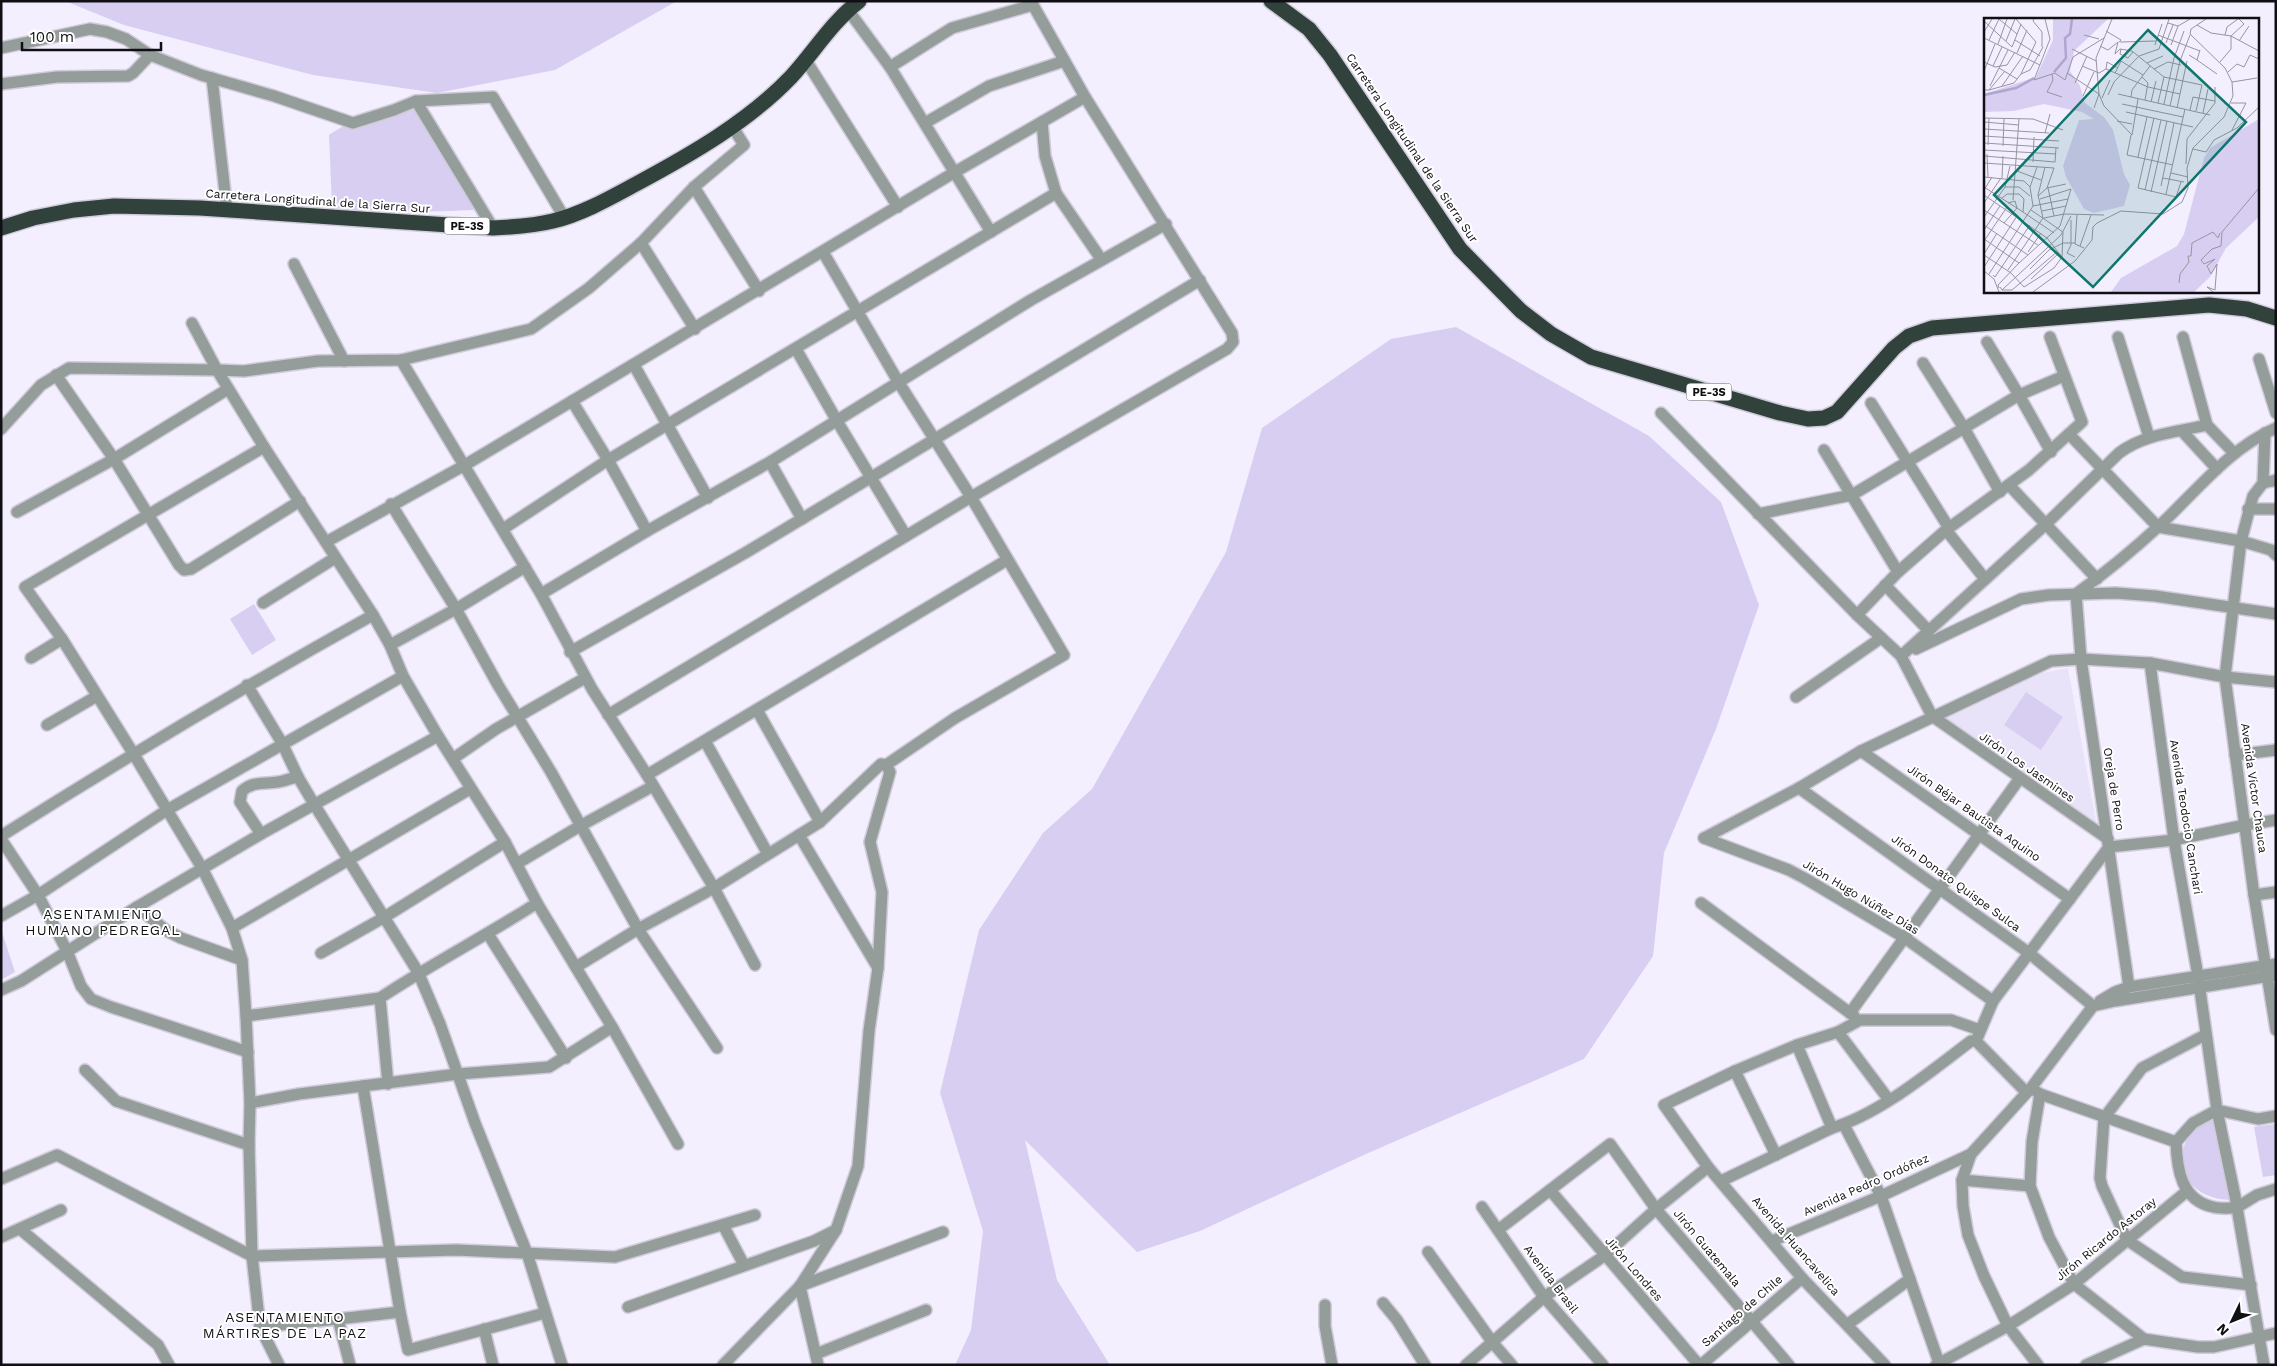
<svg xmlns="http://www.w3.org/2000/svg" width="2277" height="1366" viewBox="0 0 2277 1366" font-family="'Work Sans',sans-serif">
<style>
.built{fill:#e9e3fa}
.green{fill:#d8cef1}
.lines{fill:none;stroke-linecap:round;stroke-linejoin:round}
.street-casing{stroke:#cfcbd9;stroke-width:14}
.highway-casing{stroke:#cfcbd9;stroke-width:18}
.street{stroke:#959d9b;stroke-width:11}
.highway{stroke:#31413c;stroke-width:15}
.labels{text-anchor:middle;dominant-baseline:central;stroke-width:4;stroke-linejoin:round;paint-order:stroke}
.shield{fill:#fff;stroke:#58575a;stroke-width:1}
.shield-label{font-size:11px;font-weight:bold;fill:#100f14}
.street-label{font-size:12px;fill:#100f14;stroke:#fff}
.neighbourhood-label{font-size:14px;letter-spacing:1px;fill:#100f14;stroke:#fff}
.inset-river{fill:none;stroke:#b0a5ce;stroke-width:2.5}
.inset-road{fill:none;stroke:#9895a1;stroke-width:1}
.view{fill:#0f766e;fill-opacity:0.15;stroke:#0f766e;stroke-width:2.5}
.inset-edge{fill:none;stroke:#100f14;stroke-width:2.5}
</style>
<rect width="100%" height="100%" fill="#f3efff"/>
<polygon class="built" points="2068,668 2098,832 1939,715 2038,674"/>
<g class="green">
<polygon points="65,1 677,1 555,70 437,93 313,75 124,25"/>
<path d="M422,106L487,209C449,212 412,212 374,210C355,209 351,212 332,206L329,135L343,126L366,124Z"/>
<polygon points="1456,327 1649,436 1721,502 1759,605 1716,729 1664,853 1653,956 1584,1059 1366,1154 1200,1231 1137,1252 1025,1140 1057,1280 1110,1365 955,1365 971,1330 983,1231 940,1093 979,930 1043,833 1092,789 1226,552 1262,428 1391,339"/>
<polygon points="254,604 276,640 252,655 230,619"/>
<polygon points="2026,692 2063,717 2041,750 2004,725"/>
<polygon points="1,929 15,972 1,980"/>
<path d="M2215,1117L2233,1200C2176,1201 2162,1138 2215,1117Z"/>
<polygon points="2276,1124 2276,1175 2263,1177 2254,1127"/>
</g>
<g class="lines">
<defs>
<g id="street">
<polyline points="848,10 890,67 991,232"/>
<polyline points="1,48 90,29 107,32 126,39 150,55 201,75 274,96 353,123 394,110 416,101 493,97 564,217"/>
<polyline points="805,59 898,207"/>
<polyline points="212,78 227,210"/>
<polyline points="1,84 57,77 128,76 133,73 150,55"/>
<polyline points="416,101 493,228"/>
<polyline points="1042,122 1045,156 1056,193 1101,259"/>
<polyline points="925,123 989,86 1064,61"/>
<polyline points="694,187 759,291"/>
<polyline points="641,243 695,329"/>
<polyline points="823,252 899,383 971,497 1064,655 955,718 886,765"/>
<polyline points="294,264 344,361"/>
<polyline points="192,323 217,370 264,447 373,615 390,645 403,676 438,736 505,842 537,903 612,1027 678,1144"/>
<polyline points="2118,337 2149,437"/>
<polyline points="1987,342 2019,395 2051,452"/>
<polyline points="796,349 837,421 906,536"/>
<polyline points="2259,359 2276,413"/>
<polyline points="401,360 541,594 592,689 647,775 714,888 755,965"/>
<polyline points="1923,363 1964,428 2000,492"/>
<polyline points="634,365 708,498"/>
<polyline points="56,375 114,459 179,565 184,570 191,569 300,501"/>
<polyline points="572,401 608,460 647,531"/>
<polyline points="1871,403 1949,528"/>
<polyline points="1661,413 1857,615 1901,656 1932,716 2108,839"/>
<polyline points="2207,425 2234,453"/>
<polyline points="1,429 41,385 69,368 217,370 244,371 318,361 401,360 531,329 589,288 641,243 694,187 744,145 732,126"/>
<polyline points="2182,431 2217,469"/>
<polyline points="2265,433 2263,483 2253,496 2241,541 2225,677 2254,895 2276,1030"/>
<polyline points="2069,434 2158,527 2241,541 2271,550 2276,555"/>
<polyline points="264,447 25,587 62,639 133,753 202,868 232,928 242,960 246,1016 250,1103 249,1145 252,1256 260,1327 279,1365"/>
<polyline points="1824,450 1898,572"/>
<polyline points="770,462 802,519"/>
<polyline points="2263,483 2276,480"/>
<polyline points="2009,485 2097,579"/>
<polyline points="391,504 456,609 498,685 551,772 638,929 717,1048"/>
<polyline points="2248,509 2276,509"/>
<polyline points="17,512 114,459 228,389"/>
<polyline points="1758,514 1852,495 2019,395 2064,376"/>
<polyline points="503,529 608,460 1056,193"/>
<polyline points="1946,530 1985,579"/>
<polyline points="326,542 465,465 955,172 1085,97"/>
<polyline points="1885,585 1929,631"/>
<polyline points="541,594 647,531 770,462 1031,300 1166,224"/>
<polyline points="263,603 335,558"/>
<polyline points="1857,615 1898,572 1946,530 2029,470 2082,422 2050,337"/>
<polyline points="390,645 456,609 525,567"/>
<polyline points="1916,649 2021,599 2049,595 2116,593 2155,596 2276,614"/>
<polyline points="570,652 745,553 1200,280"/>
<path d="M1901,656L2046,524L2119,453C2144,434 2177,432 2207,425L2183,337"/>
<polyline points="31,658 62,639"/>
<polyline points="2150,663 2174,840 2198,976 2217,1110 2258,1119 2276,1116"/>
<polyline points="247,685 282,743 298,777 314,804 418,972 440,1024 475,1123 527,1253 562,1365"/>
<polyline points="1796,697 1881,638"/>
<polyline points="757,710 820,822"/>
<polyline points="608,715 971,497 1227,349 1233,342 1232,333 1085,97 1033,5 952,28 890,67"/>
<polyline points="47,725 97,696"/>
<polyline points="705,741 768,854"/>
<polyline points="1861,751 2070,899"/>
<polyline points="2235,755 2276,750"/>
<polyline points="454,758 496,729 585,678"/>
<polyline points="647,775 1007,560"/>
<polyline points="1799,788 2029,953 2093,1006"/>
<path d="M261,834L240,802L242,791C253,781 264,784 278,782C285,781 291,778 298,777"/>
<polyline points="799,835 878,968"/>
<path d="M1,836C123,759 247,685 373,615"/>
<polyline points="1704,838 1799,788 1861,751 2051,661 2081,659 2150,663 2225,677 2276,682"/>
<polyline points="1704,838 1789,870 1806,879 1905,938 1993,1001"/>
<polyline points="1,839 38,895 67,951 81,986 91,999 111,1007 248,1052"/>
<polyline points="518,863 580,826 653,786"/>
<polyline points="2254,895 2276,892"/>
<polyline points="1701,903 1854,1016"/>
<polyline points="137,907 167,931 181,938 242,960"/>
<polyline points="1,916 38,895 167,810 403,676"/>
<polyline points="232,928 470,789"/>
<polyline points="488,934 566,1058"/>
<polyline points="321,953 383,918 505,842"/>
<polyline points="576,967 638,929 714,888 820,822 881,764 886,765 890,772 870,842 882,892 878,968 869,1031 858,1166 836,1230 800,1286 723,1365"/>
<path d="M2129,987L2081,659L2076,594C2105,573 2133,550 2159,526C2196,492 2228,449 2276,428"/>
<polyline points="1,990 21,981 137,907 261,834 438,736"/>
<polyline points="2100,1001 2115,992 2129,987 2276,964"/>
<polyline points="1850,1013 2020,778"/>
<polyline points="246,1016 380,998"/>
<polyline points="1838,1032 1889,1100"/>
<polyline points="2205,1035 2142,1068 2104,1118 2100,1178 2102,1186 2127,1240 2182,1277 2251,1285"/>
<polyline points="1976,1041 1993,1001 2109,847 2174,840 2245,825 2276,820"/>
<polyline points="1976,1041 2026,1092"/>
<polyline points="1797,1045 1832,1128"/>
<polyline points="85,1070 116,1101 249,1145"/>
<polyline points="1735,1071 1776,1155"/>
<path d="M388,1084L380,998C431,964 486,936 537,903"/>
<polyline points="363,1086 400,1312 408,1350 545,1313"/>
<polyline points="2034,1090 2040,1094 2176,1142"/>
<polyline points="2040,1094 2032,1142 2030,1186 2049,1237 2074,1284 2144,1339 2198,1347 2214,1347 2276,1333"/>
<polyline points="250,1103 299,1094 458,1074 549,1067 612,1027"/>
<polyline points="1844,1125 1881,1196 1939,1363"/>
<polyline points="1,1179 57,1155 252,1256 456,1250 615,1257 755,1215"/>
<polyline points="1962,1180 2030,1186"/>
<path d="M1721,1181L1832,1128C1880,1114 1931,1071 1971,1041H1976"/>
<polyline points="1550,1190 1699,1365"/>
<polyline points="1482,1207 1544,1297 1603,1365"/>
<path d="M2236,1208C2229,1208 2220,1209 2213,1207C2181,1200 2177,1169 2176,1142L2193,1123L2217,1110L2235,1196L2264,1365"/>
<polyline points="2236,1208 2257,1195 2276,1189"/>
<polyline points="723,1225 744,1265"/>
<polyline points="20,1229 158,1345 169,1365"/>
<polyline points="1498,1230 1610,1144 1656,1209 1789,1365"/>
<polyline points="1,1237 61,1210"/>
<polyline points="1772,1241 1881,1196 1971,1154"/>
<polyline points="1428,1252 1493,1343 1512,1365"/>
<polyline points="1383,1303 1397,1320 1425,1365"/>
<polyline points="1325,1305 1325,1326 1332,1365"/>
<polyline points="628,1307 814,1241 836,1230"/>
<polyline points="338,1319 400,1312"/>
<polyline points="1848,1324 1910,1279"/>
<polyline points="260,1327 338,1319 350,1365"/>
<polyline points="484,1329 493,1365"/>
<polyline points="816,1354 926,1310"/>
<polyline points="818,1365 800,1286 943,1232"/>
<polyline points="1466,1365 1544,1297 1604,1256 1656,1209 1708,1167"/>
<polyline points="1701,1365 1802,1278"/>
<polyline points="1885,1365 1802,1278 1708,1167 1664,1105 1735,1071 1797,1045 1838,1032 1860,1020 1951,1020 1980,1030"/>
<polyline points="1936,1365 2008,1326 2074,1284 2186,1192"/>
<polyline points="2038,1365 2008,1326 1984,1276 1968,1235 1963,1206 1962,1180 1971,1154 2031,1088 2093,1006 2115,1001 2276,975"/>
<polyline points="2086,1365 2144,1339"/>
</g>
<g id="highway">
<polyline points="1271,1 1309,29 1330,55 1460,249 1521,311 1551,334 1591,357 1780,413 1808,419 1824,418 1837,412 1894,348 1909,336 1932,328 2209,305 2247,309 2276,318"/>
<path d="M1,228L33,218L74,210L114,206L200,208L493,228C514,227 533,226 553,221C582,214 610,198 636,184C690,155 748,122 791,77C814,52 831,23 859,1"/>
</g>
</defs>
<use href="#street" class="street-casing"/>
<use href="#highway" class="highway-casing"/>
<use href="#street" class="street"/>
<use href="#highway" class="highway"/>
</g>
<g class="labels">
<g class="shield">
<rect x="444.5" y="217.5" width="45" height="17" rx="4"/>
<rect x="1686.5" y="383.5" width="45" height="17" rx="4"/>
</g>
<g class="shield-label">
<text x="467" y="226">PE-3S</text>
<text x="1709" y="392">PE-3S</text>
</g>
<g class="street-label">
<text transform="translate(1412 148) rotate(56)">Carretera Longitudinal de la Sierra Sur</text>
<text transform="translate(318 201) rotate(4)">Carretera Longitudinal de la Sierra Sur</text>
<text transform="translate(2027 767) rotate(35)">Jirón Los Jasmines</text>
<text transform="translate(2254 788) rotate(82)">Avenida Víctor Chauca</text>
<text transform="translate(2114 789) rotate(81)">Oreja de Perro</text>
<text transform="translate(1974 813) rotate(35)">Jirón Béjar Bautista Aquino</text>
<text transform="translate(2186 817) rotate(81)">Avenida Teodocio Canchari</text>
<text transform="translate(1956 883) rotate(36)">Jirón Donato Quispe Sulca</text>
<text transform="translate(1861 897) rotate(31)">Jirón Hugo Núñez Días</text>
<text transform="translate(1866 1185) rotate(-24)">Avenida Pedro Ordóñez</text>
<text transform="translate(2106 1239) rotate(-39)">Jirón Ricardo Astoray</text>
<text transform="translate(1796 1246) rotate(49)">Avenida Huancavelica</text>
<text transform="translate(1707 1248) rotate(50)">Jirón Guatemala</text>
<text transform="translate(1634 1269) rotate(49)">Jirón Londres</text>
<text transform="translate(1551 1279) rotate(53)">Avenida Brasil</text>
<text transform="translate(1742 1311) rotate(-41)">Santiago de Chile</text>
</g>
<g class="neighbourhood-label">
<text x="103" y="914">ASENTAMIENTO<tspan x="103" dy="16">HUMANO PEDREGAL</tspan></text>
<text x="285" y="1317">ASENTAMIENTO<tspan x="285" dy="16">MÁRTIRES DE LA PAZ</tspan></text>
</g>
</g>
<g transform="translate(1984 18)">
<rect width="275" height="275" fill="#f3efff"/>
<path d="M69,1H124L90,33L86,53L96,68L101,85L120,99L129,112L140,156L146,167L140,188L110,195L100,191L82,159L79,148L95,102L110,101L98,94L60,86L30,93L0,94V76L52,59L69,22ZM275,101V199L242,230L226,259L210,274H127L137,260L193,228L200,216L220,140L226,130Z" fill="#d8cef1"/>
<path class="inset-river" d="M70,54L82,40L81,20L86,16L88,1M0,77L32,70L50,60"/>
<path class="inset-road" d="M15,1L33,16M32,1L52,24L37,56M50,1L49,3L58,14V29M61,1L66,21L50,62L71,55L81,62L89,39L120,20M128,1L112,40L115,76L120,88L148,117M0,3L28,29M184,5L194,8L206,1M213,7L227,15L247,18L275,33M122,13L137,22L135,24M0,14L8,1M100,17L115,21M174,17L216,33M241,17L243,9L254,1M0,20L56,47M5,22L15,1M31,22L56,38M22,23L31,1M255,23L265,8M136,24L172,23M182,25L189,7M14,26L23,1M171,27L178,6M187,27L194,8M116,28L124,32L134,24L131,36L136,31L148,33L180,59L218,67L212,93M28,29L37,6M88,31L112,43M137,31L136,36L144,40L149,34M24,32L15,50L33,61M33,35L43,12M205,37L213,42L216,32M213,42L233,56M0,44L11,49L23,47L31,34M236,44L247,31V18L260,6L255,1M163,45L179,38M9,48L18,29M98,48L115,55L122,51L164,69L196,76M122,51L123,44L134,50M170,51L184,44L197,47M0,53L11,26M244,54L253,46L260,49L266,37L275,41M83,55L115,76L110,90M131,55L137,43L159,57M68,56L69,62L63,74L78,79M158,59L164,65L161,82M248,64L273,60M91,65L103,38M6,68L15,50M18,68L39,38M0,72H5L21,53M5,72L30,65L37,56L46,52L59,29M134,76L226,97M124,77L130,64L155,38L175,31L185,1M99,78L110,54M147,79L148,72L166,48M118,80L126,62M167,84L172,63M174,85L180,59M247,85H262L248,112M138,86L199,99M180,86L190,40L200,13M186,88L196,43L206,17M193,90L203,43M206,92L209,79L231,83M142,94L209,109M219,95L224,71M0,100L49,101L79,112M170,100L154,170L192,179L197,164M133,103L148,106M0,104L35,107M0,111L65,115M61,115L66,96M147,117L143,137L189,147M148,117L154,81M0,118L75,123M0,125L75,130M4,127L5,100M19,128L20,100M209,131L222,134L230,122L253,110L275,89M0,132L72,136M3,136L4,159M0,138L71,144L72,130M154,139L163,99M49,144L50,119M0,145L70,150L63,170L54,178M202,146L203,121L231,85V69M33,153L57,162M187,155L204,159M0,159L40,163L46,169L49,188L5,256M18,160L19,138M179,160L200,164M177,168L190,105M0,169L25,185L33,190L31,183L24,185M21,169L26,148M46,169L53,149M63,170L82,166M64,170L70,198M0,172L8,159M161,172L177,102M167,174L183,103M182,176L201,91M0,177L63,220L78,239M18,180L23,176H35L40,181L39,194M56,181L87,171M29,182L35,101M0,185L17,160M49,188L84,181M0,192L54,227M58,193L82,188M93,197L91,226L100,230M0,199L21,169H35L46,178M60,200L80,196L120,197M87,202V227L83,235L91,239M20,205L33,190L70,215M0,207L44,237M0,212L16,188M0,221L35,245M0,223L23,189M96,228L107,197M44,234L57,215M0,236L13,215M0,237L27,255L40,269L70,250L78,239L79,214L47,192M0,249L33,198M46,251L65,232L79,225H91M24,252L59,200L54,177L61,149M0,253L10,261L15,274M9,257L11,259L46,207M47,261L75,235M195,265L196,256L205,244L204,238H207L208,225L229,214L234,220L236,215M16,269L18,272L77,217L87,198M15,270L14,267L35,245L76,208L87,171M18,272H28L74,233M49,274L91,243L108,222L109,209L113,205L137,193L179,196L198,184L204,170L203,150L209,130L240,99L249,78L248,64L241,50L206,16L207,11L222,1M229,274L223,269L231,272L233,246L227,256L223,248L231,241L220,246L217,242L228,231L237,228L238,214L275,170"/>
<path class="view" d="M164,12L262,104L109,269L10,177Z"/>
<rect width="275" height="275" class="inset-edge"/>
</g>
<rect width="2277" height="1366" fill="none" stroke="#100f14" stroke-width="5"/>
<g transform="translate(2232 1321) rotate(227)" stroke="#ffffff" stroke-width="4" paint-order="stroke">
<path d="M0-4L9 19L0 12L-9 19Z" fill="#100f14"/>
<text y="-8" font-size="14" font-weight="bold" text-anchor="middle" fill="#100f14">N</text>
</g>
<path d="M22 42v8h139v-8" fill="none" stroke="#100f14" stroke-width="2.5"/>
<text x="30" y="42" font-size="15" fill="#100f14" stroke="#ffffff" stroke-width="4" paint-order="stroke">100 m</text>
</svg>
